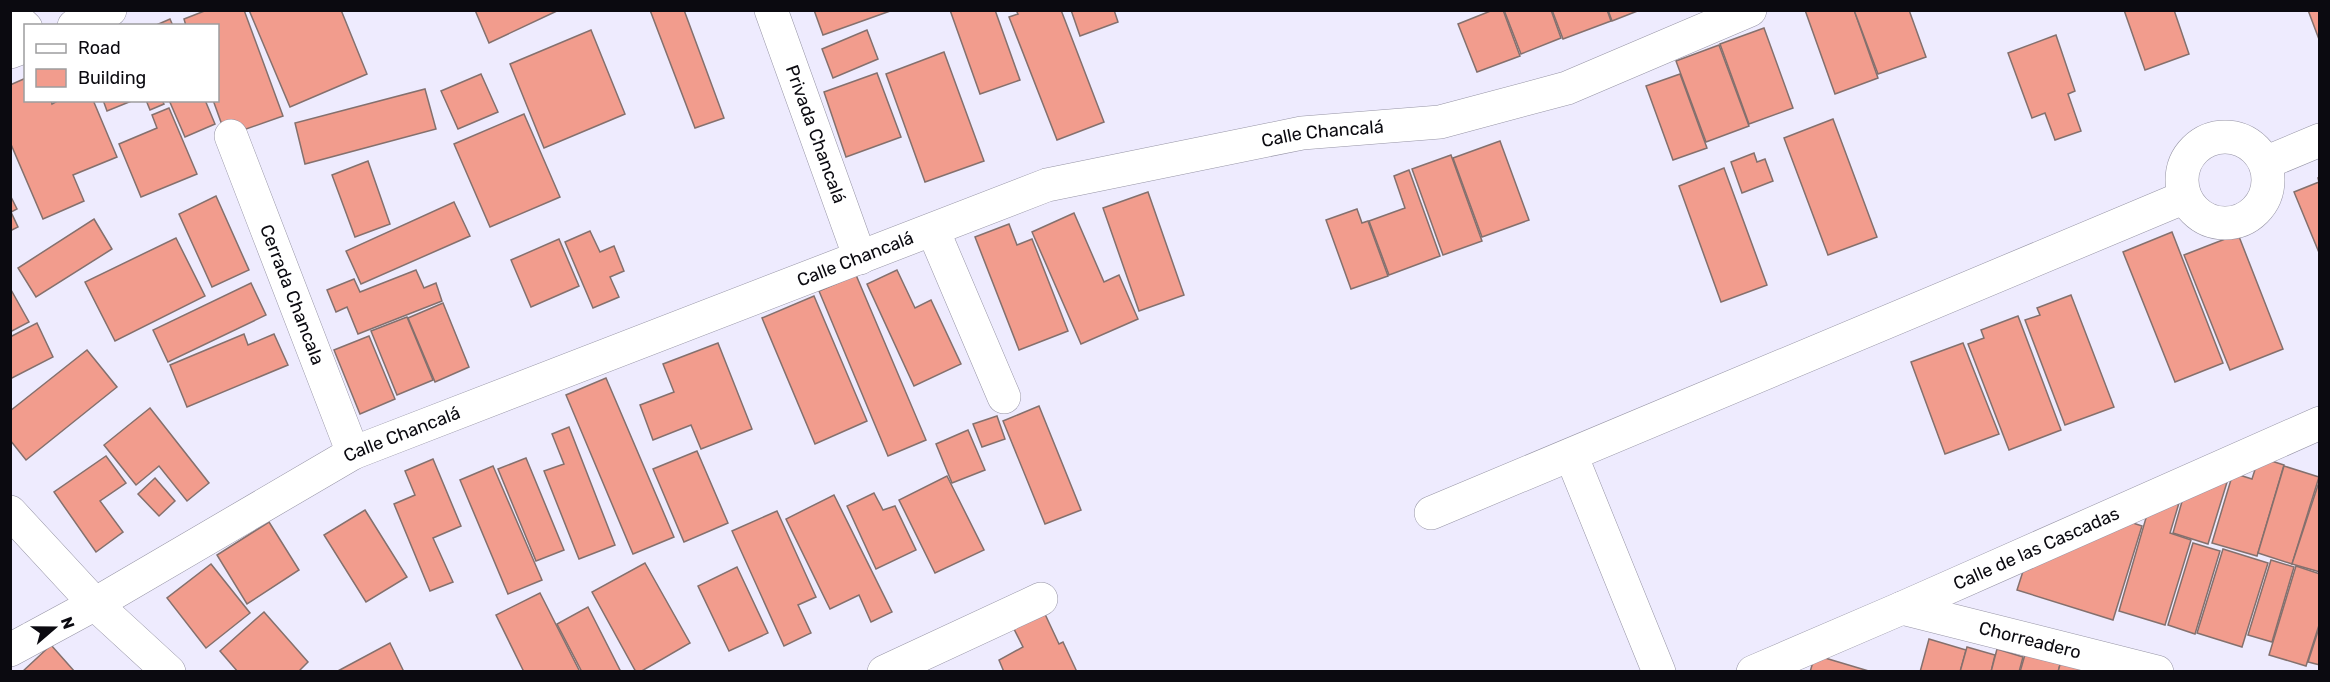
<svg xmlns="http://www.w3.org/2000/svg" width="2330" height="682" viewBox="0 0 2330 682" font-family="Rubik,sans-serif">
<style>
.building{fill:#f29c8d;stroke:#84706d;stroke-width:1.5}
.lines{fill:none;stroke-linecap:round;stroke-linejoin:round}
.street-casing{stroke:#9694a5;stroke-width:34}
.street{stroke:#fff;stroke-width:33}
.labels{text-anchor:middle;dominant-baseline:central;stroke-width:4.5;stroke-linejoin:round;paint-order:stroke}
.street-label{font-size:18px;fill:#0b0a10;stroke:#fff}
</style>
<rect width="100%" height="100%" fill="#eeebfe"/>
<g class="building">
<polygon points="207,10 244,10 283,116 226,136 213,100 218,100 218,26 186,26 184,19"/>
<polygon points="249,10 341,10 367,74 290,107"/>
<polygon points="475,10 559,10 489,43"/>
<polygon points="650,10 684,10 724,118 695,128"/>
<polygon points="814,10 893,10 823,35"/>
<polygon points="950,10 995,10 1020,80 980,94"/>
<polygon points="1016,10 1061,10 1104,122 1057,140 1009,17 1018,14"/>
<polygon points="1071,10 1114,10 1118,22 1080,36"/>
<polygon points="1493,10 1503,10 1520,56 1477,72 1458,24"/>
<polygon points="1504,10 1551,10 1561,38 1521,54"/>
<polygon points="1552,10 1607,10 1611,21 1563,39"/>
<polygon points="1608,10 1640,10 1612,21"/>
<polygon points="1805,10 1854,10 1878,78 1835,94"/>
<polygon points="1854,10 1909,10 1926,57 1878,74"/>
<polygon points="2124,10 2174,10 2189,54 2145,70"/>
<polygon points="2308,10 2320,10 2320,42"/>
<polygon points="170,19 173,26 154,26"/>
<polygon points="1764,28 1793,108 1749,124 1720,44"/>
<polygon points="591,30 625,114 544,148 510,64"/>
<polygon points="867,30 878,59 833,78 822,49"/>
<polygon points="2056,35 2075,91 2068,94 2081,131 2055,140 2045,113 2032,118 2008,53"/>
<polygon points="1719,45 1749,126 1706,142 1676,61"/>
<polygon points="944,52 984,161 925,182 886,74"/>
<polygon points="877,73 901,137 846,157 824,92"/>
<polygon points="481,74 498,112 458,129 441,91"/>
<polygon points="1680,74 1707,148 1673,160 1646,86"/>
<polygon points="26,78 26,100 51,100 52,104 59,100 93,100 117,157 73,175 84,201 43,219 10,142 10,85"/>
<polygon points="425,89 436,129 305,164 295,123"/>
<polygon points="103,100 134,100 107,111"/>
<polygon points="146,100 162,100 164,104 150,110"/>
<polygon points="169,100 205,100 215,124 185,137"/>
<polygon points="169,108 197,174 141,197 119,144 157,128 152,115"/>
<polygon points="524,114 560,197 490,227 454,144"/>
<polygon points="1833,119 1877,237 1828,255 1784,138"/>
<polygon points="1500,141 1529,220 1482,237 1453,158"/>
<polygon points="1754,153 1757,162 1765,159 1773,181 1742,193 1731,162"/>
<polygon points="1451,155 1482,241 1443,255 1412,169"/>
<polygon points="368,161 390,224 355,237 332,175"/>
<polygon points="1724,168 1767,285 1721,302 1679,186"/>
<polygon points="1409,170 1440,256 1389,275 1369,221 1405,208 1394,176"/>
<polygon points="2318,178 2320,178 2320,255 2294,192 2319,182"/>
<polygon points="1148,192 1184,295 1139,311 1103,208"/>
<polygon points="10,195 17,209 11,212 18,227 10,231"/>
<polygon points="216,196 249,270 212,287 179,214"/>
<polygon points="454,202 470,236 361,284 346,251"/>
<polygon points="1357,209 1362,223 1368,221 1388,276 1351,289 1326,220"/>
<polygon points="1074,213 1104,282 1119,275 1138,319 1081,344 1032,232"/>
<polygon points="94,219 112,249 36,297 18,268"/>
<polygon points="1009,224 1017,245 1032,239 1068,331 1019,350 975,237"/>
<polygon points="590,231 600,252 614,246 624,271 610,277 619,297 593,308 565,242"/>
<polygon points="2172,232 2223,363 2175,382 2123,252"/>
<polygon points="2238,234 2283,349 2230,370 2184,255"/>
<polygon points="176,238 205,296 115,341 85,282"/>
<polygon points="559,239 579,286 531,307 511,260"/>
<polygon points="416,270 424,288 436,283 442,301 358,334 347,307 336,312 327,290 354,279 360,292"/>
<polygon points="897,270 915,308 931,300 961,364 914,386 867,284"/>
<polygon points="856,275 926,440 888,456 819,291"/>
<polygon points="251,283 266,315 168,362 153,330"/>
<polygon points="10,288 29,322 10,332"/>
<polygon points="2071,295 2114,407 2065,425 2025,320 2040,315 2037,308"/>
<polygon points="814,296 867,421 815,444 762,318"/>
<polygon points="443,303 469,367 435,382 408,318"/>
<polygon points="2018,316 2061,430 2009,450 1968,344 1984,338 1981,330"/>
<polygon points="407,317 433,380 397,395 371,331"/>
<polygon points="37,323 53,357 10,379 10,337"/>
<polygon points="244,334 248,345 274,334 288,365 187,407 170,365"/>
<polygon points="369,336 395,399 360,414 334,350"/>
<polygon points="718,343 752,429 701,449 691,425 653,440 640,405 674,392 663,364"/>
<polygon points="1963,343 1999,434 1945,454 1911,362"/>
<polygon points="87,350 117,387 26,460 10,440 10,411"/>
<polygon points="606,378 674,537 633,554 566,395"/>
<polygon points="1039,406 1081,510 1045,524 1003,421"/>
<polygon points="150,408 209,483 187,501 159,466 136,485 104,445"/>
<polygon points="997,416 1005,439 982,447 973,424"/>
<polygon points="569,427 615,545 579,559 544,471 564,464 552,434"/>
<polygon points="968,430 985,470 952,483 936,444"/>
<polygon points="697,451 728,523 684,542 653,469"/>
<polygon points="106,456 126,483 100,501 123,532 96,552 54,492"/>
<polygon points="2259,457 2284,465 2257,556 2212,543 2233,473 2252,479"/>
<polygon points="526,458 564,550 536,561 498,469"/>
<polygon points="433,459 461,526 433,538 453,582 430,591 394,504 415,495 405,471"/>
<polygon points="493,466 542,580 508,594 460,480"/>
<polygon points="2284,466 2319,477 2292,564 2258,553"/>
<polygon points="947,476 984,550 935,573 899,500"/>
<polygon points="155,478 175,501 159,516 138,494"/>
<polygon points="2228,479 2208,544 2173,533 2185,491"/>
<polygon points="2320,479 2320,572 2292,564"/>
<polygon points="874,493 883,510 895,506 916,550 876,569 847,506"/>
<polygon points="834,495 892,612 871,622 859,595 830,609 786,519"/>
<polygon points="2179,503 2170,533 2191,540 2165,625 2119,611 2148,511"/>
<polygon points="365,510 407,577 366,602 324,535"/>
<polygon points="777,511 816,597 798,605 811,633 784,646 732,531"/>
<polygon points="2124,520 2142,526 2113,620 2017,590 2025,565"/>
<polygon points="269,522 299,570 247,604 217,555"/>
<polygon points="2193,543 2220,551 2195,634 2168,625"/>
<polygon points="2223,549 2268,563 2242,647 2197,633"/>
<polygon points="2271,560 2294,567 2272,642 2248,635"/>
<polygon points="645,563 690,643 640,672 636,672 592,592"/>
<polygon points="211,564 250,613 206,648 167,598"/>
<polygon points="2296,566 2320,574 2320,622 2306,666 2269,655"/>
<polygon points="737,567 768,633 729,651 698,586"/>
<polygon points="540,593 580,672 524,672 496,615"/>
<polygon points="588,607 621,672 582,672 557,624"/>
<polygon points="264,612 308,662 298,672 238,672 220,651"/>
<polygon points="1044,612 1059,644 1063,642 1077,672 1004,672 999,660 1023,647 1013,627"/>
<polygon points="2320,625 2320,665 2308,662"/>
<polygon points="1929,639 1966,650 1960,672 1920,672"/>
<polygon points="390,643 404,672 336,672"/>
<polygon points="51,645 75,672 22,672"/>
<polygon points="1967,647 1995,655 1991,672 1960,672"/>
<polygon points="1997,649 2023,657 2019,672 1991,672"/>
<polygon points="2026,651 2061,661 2058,672 2020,672"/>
<polygon points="1815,655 1872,672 1810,672"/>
<polygon points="2062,657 2106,672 2058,672"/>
</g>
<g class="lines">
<defs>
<g id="street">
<path id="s1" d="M771,10L860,258"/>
<polyline points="10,13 26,28"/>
<polyline points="74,26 110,10"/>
<polyline points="10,52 26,46"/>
<path id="s2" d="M231,136L353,453"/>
<circle cx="2225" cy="180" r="43"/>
<polyline points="2265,163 2320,140"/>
<polyline points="933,230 1004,397"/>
<polyline points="1571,455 1659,672"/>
<polyline points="10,512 95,604 169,672"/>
<polyline points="1431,513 2185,197"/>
<path id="s3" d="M1902,608L2157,672"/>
<path id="s4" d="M10,650L95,604L353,453L1047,185L1302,133L1440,122L1567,88L1750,10"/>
<polyline points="884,672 1041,599"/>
<path id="s5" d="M1753,672L1902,608L2320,423"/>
</g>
</defs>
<use href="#street" class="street-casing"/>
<use href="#street" class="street"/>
</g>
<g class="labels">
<g class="street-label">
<text stroke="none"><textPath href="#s1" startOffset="132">Privada Chancalá</textPath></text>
<text stroke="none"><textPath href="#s4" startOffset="1420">Calle Chancalá</textPath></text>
<text stroke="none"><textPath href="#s4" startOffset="934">Calle Chancalá</textPath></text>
<text stroke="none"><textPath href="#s2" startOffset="170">Cerrada Chancala</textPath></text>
<text stroke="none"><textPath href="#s4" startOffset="448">Calle Chancalá</textPath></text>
<text stroke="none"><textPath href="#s5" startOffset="309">Calle de las Cascadas</textPath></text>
<text stroke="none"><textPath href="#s3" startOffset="132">Chorreadero</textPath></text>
</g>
</g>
<rect width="2330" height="682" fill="none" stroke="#0b0a10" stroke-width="24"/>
<rect x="24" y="24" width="195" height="78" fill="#ffffff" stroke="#9d9d9f" stroke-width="1.5"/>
<rect x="36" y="44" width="30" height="9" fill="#ffffff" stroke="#9d9d9f" stroke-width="1.5"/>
<text x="78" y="54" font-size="18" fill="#0b0a10">Road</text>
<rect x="36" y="69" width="30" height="18" fill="#f29c8d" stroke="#9d9d9f" stroke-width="1.5"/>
<text x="78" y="84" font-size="18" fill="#0b0a10">Building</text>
<g transform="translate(54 628) rotate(70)" stroke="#ffffff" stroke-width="4.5" paint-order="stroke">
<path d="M0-4.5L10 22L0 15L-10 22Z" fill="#0b0a10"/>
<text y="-9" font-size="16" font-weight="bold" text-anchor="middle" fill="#0b0a10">N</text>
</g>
</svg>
